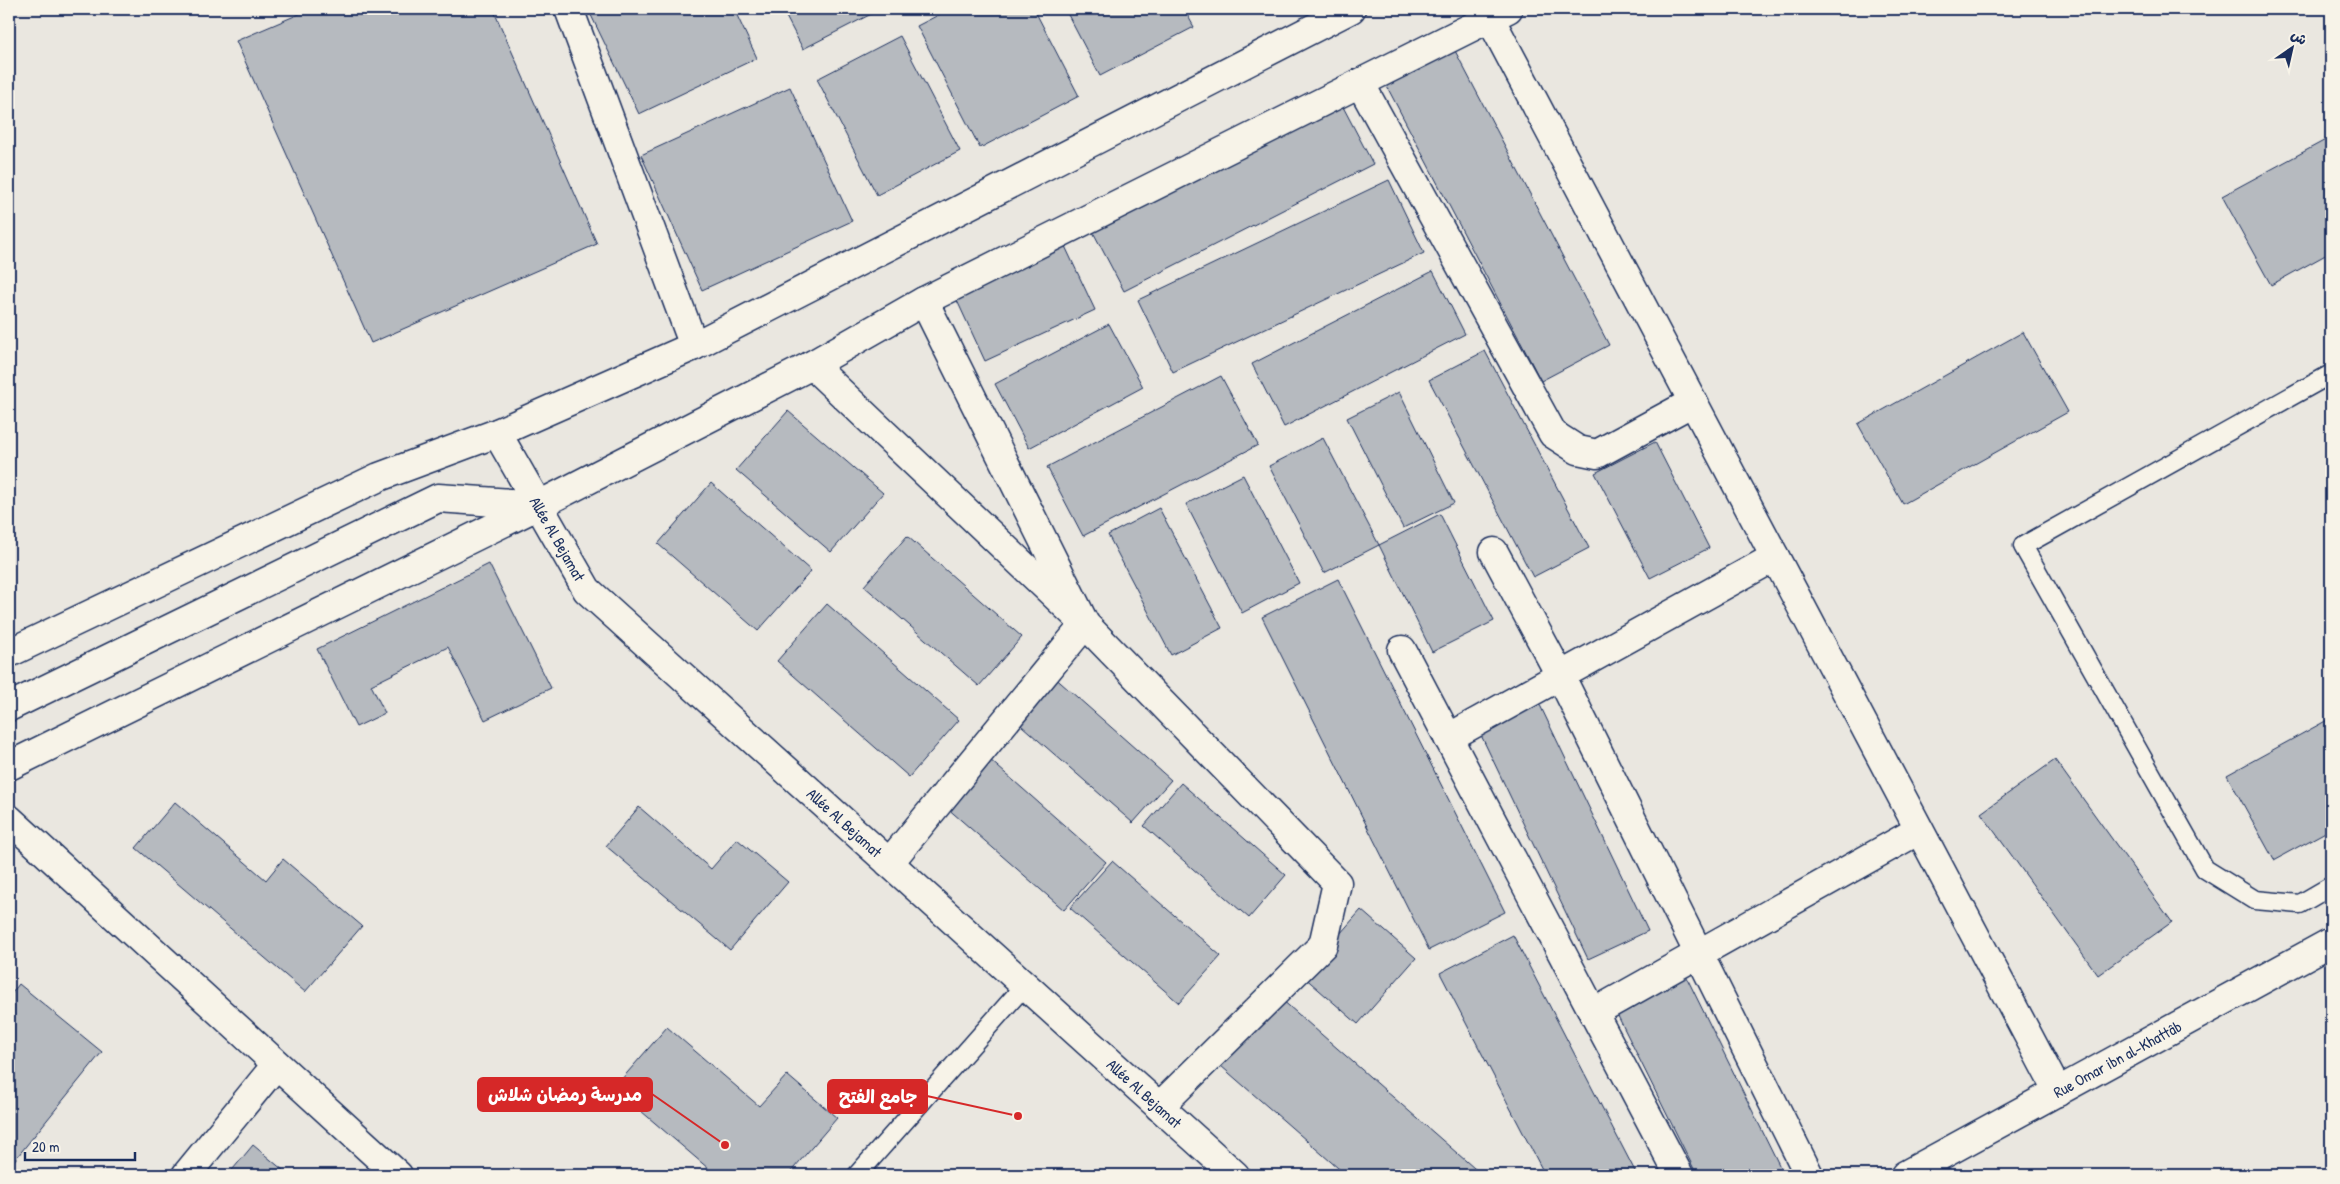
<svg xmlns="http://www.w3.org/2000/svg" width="2340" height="1184" viewBox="0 0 2340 1184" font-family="'Patrick Hand','Playpen Sans Arabic',sans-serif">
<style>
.building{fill:#b6babf;stroke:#1b2f5e}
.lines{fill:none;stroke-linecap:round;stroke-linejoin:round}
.service-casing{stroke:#1b2f5e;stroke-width:21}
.minor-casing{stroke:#1b2f5e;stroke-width:31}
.secondary-casing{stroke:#1b2f5e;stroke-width:31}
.service{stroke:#f7f3e8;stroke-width:18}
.minor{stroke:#f7f3e8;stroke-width:28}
.secondary{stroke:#f7f3e8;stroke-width:28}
.labels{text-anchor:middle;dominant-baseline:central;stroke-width:4;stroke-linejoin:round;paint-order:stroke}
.street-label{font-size:16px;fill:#1b2f5e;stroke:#f7f3e8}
.leader{fill:none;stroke:#d62828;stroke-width:2}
.callout-dot{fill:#d62828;stroke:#f7f3e8;stroke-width:2}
.callout{fill:#d62828;stroke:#d62828;stroke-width:2}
.callout-label{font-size:18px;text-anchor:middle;font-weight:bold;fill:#fff}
</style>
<rect width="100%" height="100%" fill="#eae7e0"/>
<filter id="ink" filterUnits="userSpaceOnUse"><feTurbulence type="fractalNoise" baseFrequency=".02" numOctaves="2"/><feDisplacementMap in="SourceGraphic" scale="10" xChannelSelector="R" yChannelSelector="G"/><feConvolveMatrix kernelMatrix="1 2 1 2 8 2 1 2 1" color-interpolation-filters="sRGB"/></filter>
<g filter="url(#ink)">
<g class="building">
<polygon points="311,9 493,9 597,244 371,343 236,41"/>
<polygon points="588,9 734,9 757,58 639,114"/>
<polygon points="782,9 881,9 803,49"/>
<polygon points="950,9 1034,9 1079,96 980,148 917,26"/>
<polygon points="1065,9 1184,9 1194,27 1100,76"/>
<polygon points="900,36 960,151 877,195 817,79"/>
<polygon points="1452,45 1609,345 1541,381 1384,81"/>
<polygon points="790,87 852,221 702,290 641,155"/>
<polygon points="1341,103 1373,164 1124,291 1092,230"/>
<polygon points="2331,137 2331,252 2271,285 2222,196"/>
<polygon points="1389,180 1424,253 1173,372 1138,300"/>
<polygon points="1064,244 1095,310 985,361 954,294"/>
<polygon points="1433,271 1465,334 1284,427 1252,364"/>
<polygon points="1109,324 1143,387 1029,448 995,384"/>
<polygon points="2023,332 2068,412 1903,504 1858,424"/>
<polygon points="1485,351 1589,548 1533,577 1429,380"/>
<polygon points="1221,376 1258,445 1083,536 1047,467"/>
<polygon points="1399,392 1454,503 1403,528 1347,418"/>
<polygon points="788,411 883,493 831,552 736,470"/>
<polygon points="1323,438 1379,545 1324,573 1269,466"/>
<polygon points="1655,442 1709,548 1650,578 1595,473"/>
<polygon points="1243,475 1299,583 1242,613 1186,504"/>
<polygon points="711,483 811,571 758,631 658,544"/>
<polygon points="1159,508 1222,628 1171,655 1108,535"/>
<polygon points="1440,514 1494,621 1432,652 1379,545"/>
<polygon points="907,536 1022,637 979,686 864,586"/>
<polygon points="489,564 551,688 485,720 448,647 371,685 385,713 356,727 317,649"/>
<polygon points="1338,579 1505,912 1429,950 1262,617"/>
<polygon points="827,604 959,720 909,777 777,661"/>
<polygon points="1052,675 1171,780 1133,823 1014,719"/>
<polygon points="1539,703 1648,931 1588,959 1479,731"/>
<polygon points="2331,718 2331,829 2274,860 2227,775"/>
<polygon points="989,759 1106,862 1064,910 946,807"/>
<polygon points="2055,760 2172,922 2098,975 1981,813"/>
<polygon points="1181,783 1286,875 1249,918 1144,826"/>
<polygon points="175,802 266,880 283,859 362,926 305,992 136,848"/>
<polygon points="639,807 711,869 737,839 788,882 730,950 606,846"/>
<polygon points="1112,861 1221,956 1179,1003 1070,908"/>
<polygon points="1361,910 1416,958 1358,1024 1303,976"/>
<polygon points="1513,935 1637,1175 1545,1175 1440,973"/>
<polygon points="1685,974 1784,1175 1697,1175 1614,1008"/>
<polygon points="19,984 102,1052 9,1167 9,997"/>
<polygon points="1281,999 1482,1175 1346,1175 1221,1066"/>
<polygon points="667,1027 759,1106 787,1075 837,1118 788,1175 716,1175 614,1088"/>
<polygon points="253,1145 289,1175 228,1175"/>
</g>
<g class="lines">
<defs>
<g id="service">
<polyline points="2331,374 2023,546 2205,869 2255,900 2300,904 2331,886"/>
<polyline points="857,1175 1025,985"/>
</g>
<g id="minor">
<polyline points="569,9 694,346"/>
<polyline points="1490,18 2058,1092"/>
<polyline points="1360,83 1553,434 1578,450 1597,454 1693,402"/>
<polyline points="812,365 1085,624 1337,883 1323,945 1159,1107"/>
<path id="s1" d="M497,433L587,590L1235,1175"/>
<polyline points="1494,552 1560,675 1809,1175"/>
<polyline points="1402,650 1679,1175"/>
<polyline points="1448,738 1775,557"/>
<polyline points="9,819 398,1175"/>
<polyline points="889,863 1085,624 924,301"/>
<polyline points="1593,1013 1919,830"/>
<polyline points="186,1175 276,1065"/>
<path id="s2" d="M1905,1175L2331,942"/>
</g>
<g id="secondary">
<polyline points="9,653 379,477 497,433 694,346 1351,9"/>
<polyline points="9,707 438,498 539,505"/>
<polyline points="9,766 539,505 812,365 924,301 1508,9"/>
</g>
</defs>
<use href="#service" class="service-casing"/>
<use href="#minor" class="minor-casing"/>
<use href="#secondary" class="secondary-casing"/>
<use href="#service" class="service"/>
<use href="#minor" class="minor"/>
<use href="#secondary" class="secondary"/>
</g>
</g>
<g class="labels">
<g class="street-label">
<text stroke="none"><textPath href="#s1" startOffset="122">Allée Al Bejamat</textPath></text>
<text stroke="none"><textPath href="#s1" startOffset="528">Allée Al Bejamat</textPath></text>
<text stroke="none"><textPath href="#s2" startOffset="242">Rue Omar ibn al-Khattâb</textPath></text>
<text stroke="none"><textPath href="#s1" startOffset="932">Allée Al Bejamat</textPath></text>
</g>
</g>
<path class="leader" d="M725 1145L652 1094M1018 1116L927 1096"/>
<g class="callout-dot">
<circle cx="725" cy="1145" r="5"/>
<circle cx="1018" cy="1116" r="5"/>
</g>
<g class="callout">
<rect x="478" y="1078" width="174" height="33" rx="5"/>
<rect x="828" y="1080" width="99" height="33" rx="5"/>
</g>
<g class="callout-label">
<text x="565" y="1101">مدرسة رمضان شلاش</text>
<text x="878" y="1103">جامع الفتح</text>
</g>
<rect width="2340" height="1184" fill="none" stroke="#f7f3e8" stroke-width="30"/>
<rect x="15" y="15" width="2310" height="1154" fill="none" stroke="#1b2f5e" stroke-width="2" filter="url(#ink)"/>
<g transform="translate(2292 48) rotate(34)" stroke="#f7f3e8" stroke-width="4" paint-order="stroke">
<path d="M0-4L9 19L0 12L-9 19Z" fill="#1b2f5e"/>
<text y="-8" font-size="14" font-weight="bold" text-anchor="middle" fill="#1b2f5e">ش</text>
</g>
<path d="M25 1152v8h110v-8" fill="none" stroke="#1b2f5e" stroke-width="2.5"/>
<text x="32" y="1152" font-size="15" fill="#1b2f5e" stroke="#f7f3e8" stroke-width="4" paint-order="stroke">20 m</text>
</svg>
